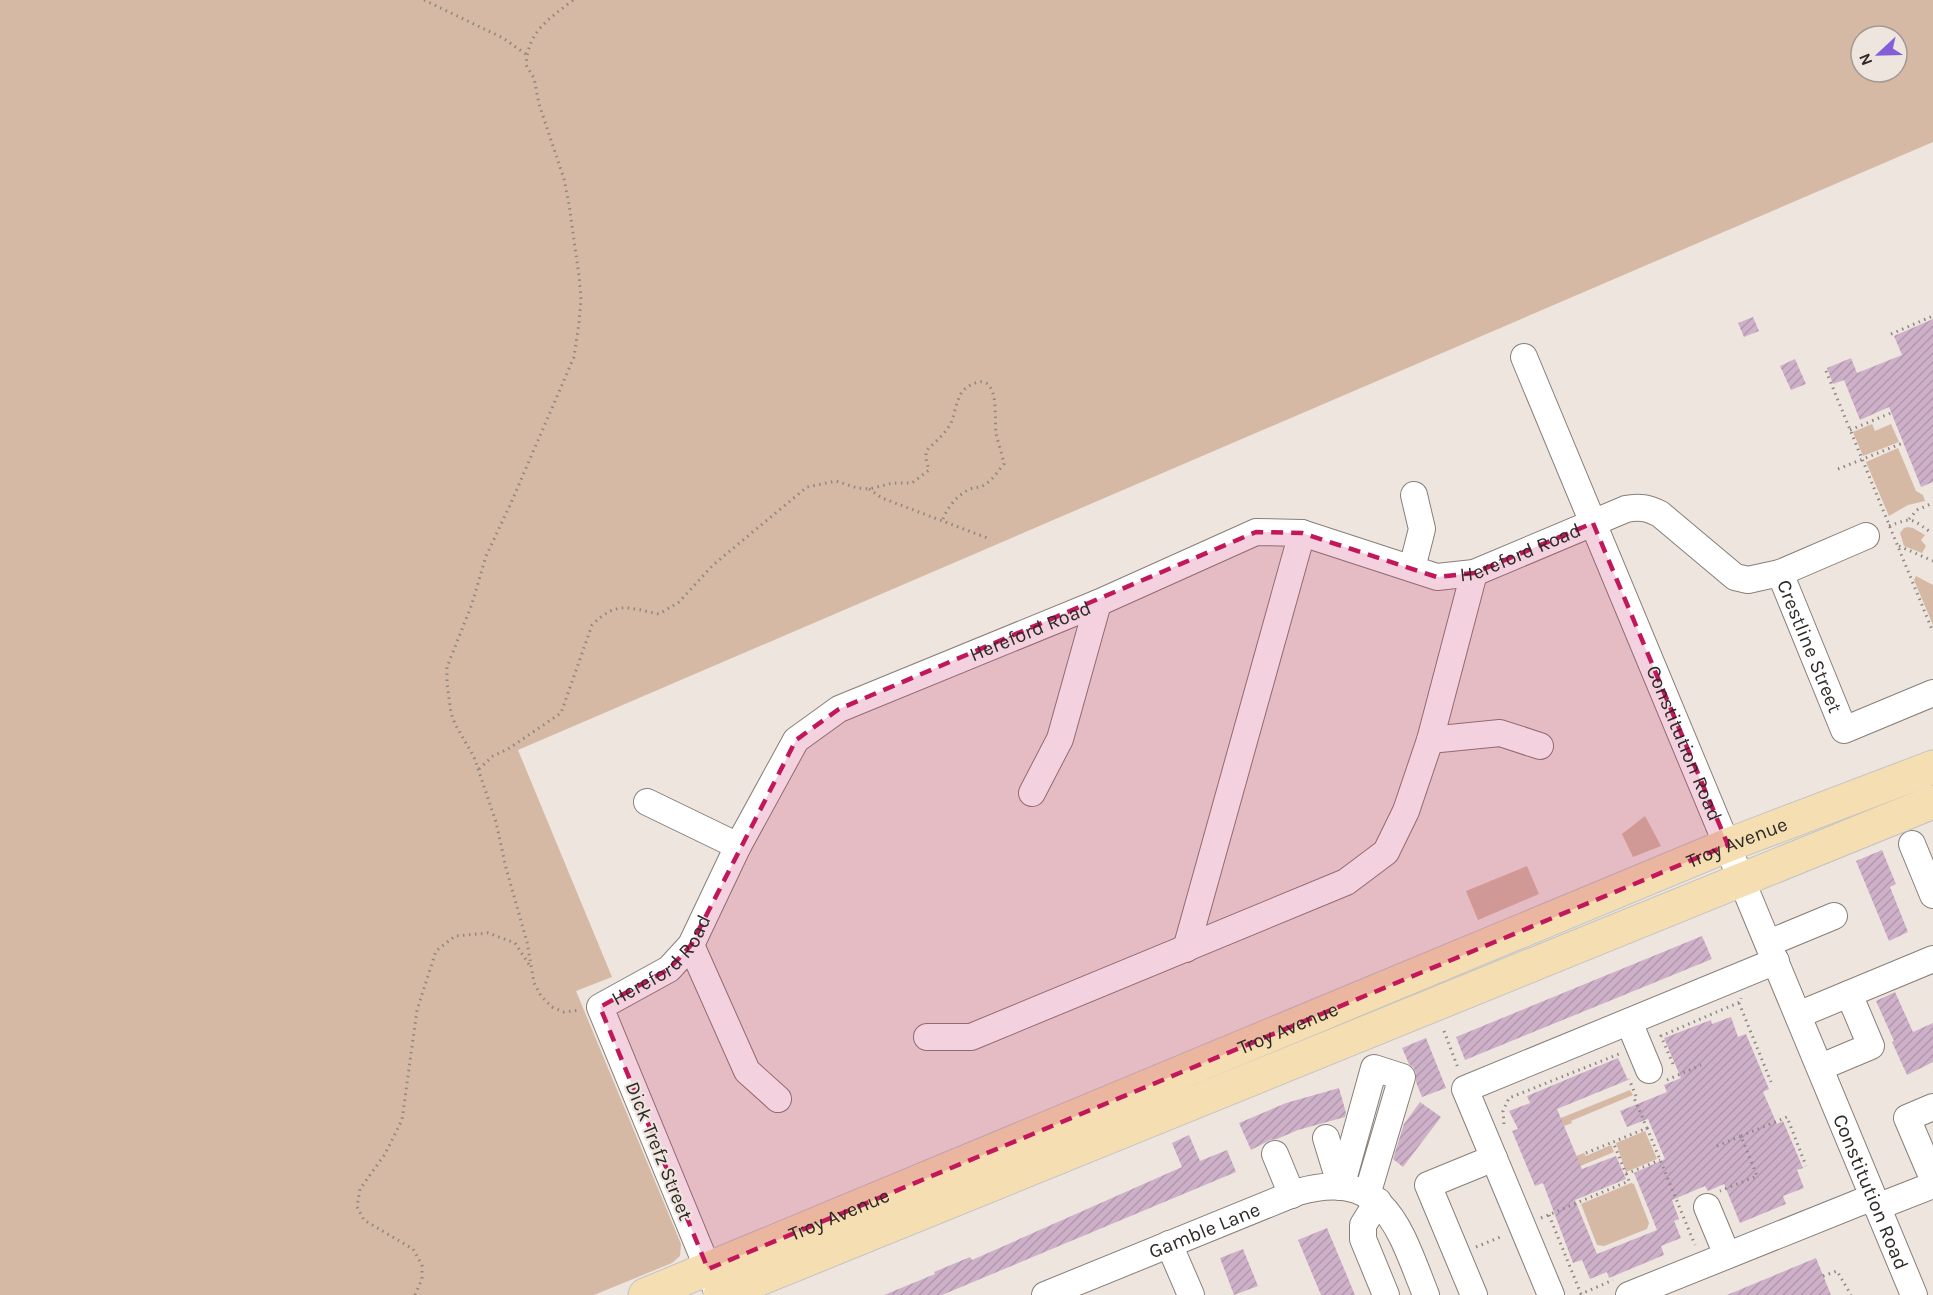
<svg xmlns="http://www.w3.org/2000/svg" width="1933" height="1295" viewBox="0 0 1933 1295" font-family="Karla,sans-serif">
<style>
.green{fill:#d5b9a4;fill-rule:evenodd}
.building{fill:url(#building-hatch)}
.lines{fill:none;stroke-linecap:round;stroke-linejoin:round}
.minor-casing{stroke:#877f79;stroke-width:28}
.major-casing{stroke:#c4c3c3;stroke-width:35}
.path{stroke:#8e8783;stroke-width:3;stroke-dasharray:1.5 4.5;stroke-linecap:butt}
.minor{stroke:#fff;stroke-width:26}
.major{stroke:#f5deb1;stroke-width:33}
.marked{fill:#c2185b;fill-opacity:0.2;stroke:#c2185b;stroke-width:4.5;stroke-dasharray:12 8;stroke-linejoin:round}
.labels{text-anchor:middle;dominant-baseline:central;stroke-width:4.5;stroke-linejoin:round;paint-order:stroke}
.street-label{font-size:20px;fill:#2e2a28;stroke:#eee5de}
</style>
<defs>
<pattern id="building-hatch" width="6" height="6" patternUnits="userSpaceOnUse" patternTransform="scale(1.5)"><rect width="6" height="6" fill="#ceb1c9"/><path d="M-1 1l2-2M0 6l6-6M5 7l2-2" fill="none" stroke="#b198ad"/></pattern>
</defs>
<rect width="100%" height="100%" fill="#eee5de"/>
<g class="green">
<path d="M0,0H1933V142L518,750L612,977L576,991L681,1244L680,1256L672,1263L594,1295H0ZM1861,36H1897V72H1861Z"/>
<polygon points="1872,424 1875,431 1891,424 1899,442 1863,456 1853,432"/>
<polygon points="1898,448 1916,491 1923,495 1925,501 1908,505 1889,516 1866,462"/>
<polygon points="1908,527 1913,528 1925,535 1921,540 1926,546 1922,553 1904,546 1900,533 1904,528"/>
<polygon points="1916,576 1933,585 1933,625 1914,580"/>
<polygon points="1645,816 1661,846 1633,857 1622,834"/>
<polygon points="1527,866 1539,894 1478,920 1466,891"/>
<polygon points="1630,1090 1633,1095 1571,1121 1572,1123 1551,1131 1563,1161 1584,1153 1586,1156 1611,1145 1614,1152 1566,1172 1546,1124"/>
<polygon points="1645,1131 1657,1159 1626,1172 1616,1143"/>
<polygon points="1631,1183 1634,1184 1649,1223 1647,1229 1604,1246 1597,1245 1581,1204"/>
</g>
<g class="building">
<polygon points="1753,317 1759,331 1744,337 1738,323"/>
<polygon points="1933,319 1933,482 1921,487 1889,407 1860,420 1844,380 1833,384 1827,368 1851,358 1857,373 1902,355 1894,336"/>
<polygon points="1795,359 1806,384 1791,390 1780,366"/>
<polygon points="1882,850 1896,884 1890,887 1908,932 1889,941 1856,861"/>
<polygon points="1702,936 1712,959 1465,1060 1456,1037"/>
<polygon points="1895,992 1913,1032 1933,1023 1933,1062 1907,1075 1892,1042 1894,1041 1876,1001"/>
<polygon points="1731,1017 1738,1037 1746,1034 1769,1089 1763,1092 1777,1124 1783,1121 1803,1168 1797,1170 1804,1188 1783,1196 1786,1204 1740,1223 1724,1184 1708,1191 1705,1186 1672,1200 1679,1219 1674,1221 1681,1238 1661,1246 1664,1255 1609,1278 1607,1272 1590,1279 1582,1260 1573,1263 1543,1183 1535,1186 1512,1131 1518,1129 1509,1111 1530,1103 1527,1096 1618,1058 1628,1080 1557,1109 1582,1169 1616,1156 1626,1179 1575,1200 1597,1254 1657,1230 1634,1173 1665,1159 1648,1119 1627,1127 1620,1111 1667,1092 1664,1085 1681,1078 1664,1038 1711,1020 1712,1024"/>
<polygon points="1426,1038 1446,1088 1422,1097 1416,1082 1416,1073 1413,1067 1409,1064 1402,1048"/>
<polygon points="1339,1088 1346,1113 1345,1117 1298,1130 1277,1139 1270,1140 1251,1150 1239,1123 1286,1103"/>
<polygon points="1420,1102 1441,1117 1403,1167 1393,1159 1404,1124"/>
<polygon points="1189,1135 1200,1161 1227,1150 1236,1172 942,1295 884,1295 935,1274 934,1272 970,1257 972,1260 1182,1167 1172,1143"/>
<polygon points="1327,1228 1355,1295 1321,1295 1298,1240"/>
<polygon points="1243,1249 1258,1286 1234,1295 1220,1258"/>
<polygon points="1816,1258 1831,1295 1727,1295"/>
</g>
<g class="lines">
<defs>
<g id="minor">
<path id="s1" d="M1524,357L1914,1295"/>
<polyline points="1412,568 1422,529 1414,495"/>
<polyline points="1780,573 1866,536"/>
<polyline points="1430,740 1500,733 1540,746"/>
<polyline points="1032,793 1060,739 1098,603"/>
<polyline points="647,802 738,846"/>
<polyline points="1912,844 1933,895"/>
<polyline points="1769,943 1834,916"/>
<polyline points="691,945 747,1071 778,1099"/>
<polyline points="1186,949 1302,533"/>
<polyline points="1798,1015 1933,959"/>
<polyline points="1629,1022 1649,1070"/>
<polyline points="927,1037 971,1037 1346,882 1386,852 1406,811 1430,740 1474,573"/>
<polyline points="1821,1067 1871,1046 1849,994"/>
<polyline points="1933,1107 1907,1118 1933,1179"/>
<polyline points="1326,1138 1341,1187"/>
<polyline points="1275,1154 1292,1195"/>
<polyline points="1341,1187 1374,1068 1402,1077 1367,1195"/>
<polyline points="1378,1201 1363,1225 1363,1239 1386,1295"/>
<polyline points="1707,1207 1727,1255"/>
<polyline points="1877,1207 1933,1185"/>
<polyline points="1169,1244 1191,1295"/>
<path id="s2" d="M715,1286L600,1007L669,969L691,945L738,846L796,740L839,709L1098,603L1256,532L1302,533L1437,577L1474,573L1626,509C1639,506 1648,508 1660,514L1735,577L1748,580L1780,573L1844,730L1933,693"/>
<path id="s3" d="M1045,1295L1298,1192C1385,1167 1400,1230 1426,1295"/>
<polyline points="1474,1295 1428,1185 1494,1158"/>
<polyline points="1551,1295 1465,1089 1776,961"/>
<polyline points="1629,1295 1873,1197"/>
</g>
<g id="major">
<path id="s4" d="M645,1295L1728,845L1933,767"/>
<polyline points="720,1295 1933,802"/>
</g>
</defs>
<use href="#minor" class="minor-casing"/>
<use href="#major" class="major-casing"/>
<g class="path">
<polyline points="424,0 503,38 527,55"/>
<path d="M573,0C548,20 528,31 526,65L534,78L539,104L564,179L569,204L579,276L581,299L579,323L574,357L511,503L486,556L472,604L447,667V683L451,713L455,724L474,757L496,822L506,868L527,942L534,983L541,996L552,1007L564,1012L580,1010"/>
<polyline points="1891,334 1933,316"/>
<polyline points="1826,371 1933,632"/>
<polyline points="1850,430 1891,413"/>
<polyline points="1838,469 1903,443"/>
<polyline points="869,489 882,498 990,539"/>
<polyline points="1909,519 1917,510 1933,503"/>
<path d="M1889,526C1912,518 1909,517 1929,531"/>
<polyline points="1899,546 1933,561"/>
<path d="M479,769L493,756L508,749L561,713L592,625C617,600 628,608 659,614L679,602L713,565L807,487L836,481L857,488L869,489L893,483H912L929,470L926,459V451C935,442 945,434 951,423C955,413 956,401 962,392C966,387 972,384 978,382C1000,378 994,420 996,433C998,443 1002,454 1004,464C998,471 992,481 984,485C980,488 975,487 970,489C957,495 947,508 942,521"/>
<polyline points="1739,1003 1771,1082"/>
<polyline points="1444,1031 1458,1068 1460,1067"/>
<polyline points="1673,1064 1661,1036 1740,1002 1741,998"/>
<polyline points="1667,1080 1701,1065"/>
<polyline points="1504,1124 1503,1111 1509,1098 1619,1054"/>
<polyline points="1647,1128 1695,1245"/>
<polyline points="1741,1136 1787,1117 1806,1166"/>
<polyline points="1717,1146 1741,1136 1757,1176 1720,1191"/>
<polyline points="1586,1153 1613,1142"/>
<polyline points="1626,1174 1660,1160"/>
<polyline points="1549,1215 1581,1294 1613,1280"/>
<polyline points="1541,1218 1629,1181 1613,1142 1647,1128 1634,1098 1636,1096 1629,1079"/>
<polyline points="1476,1247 1503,1236"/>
<polyline points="1823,1276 1837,1271 1851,1295"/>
<polyline points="415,1295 422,1279 422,1265 413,1249 364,1220 357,1207 360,1189 385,1154 402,1120 417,1010 436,951 455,936 488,933 515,943 530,966"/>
</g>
<use href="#minor" class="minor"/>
<use href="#major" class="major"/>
</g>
<path class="marked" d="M1593,523L1728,845L708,1269L600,1007L669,969L691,945L796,740L839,709L1256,532L1302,533L1437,577L1474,573Z"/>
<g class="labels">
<g class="street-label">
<text stroke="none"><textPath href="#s2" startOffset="1425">Hereford Road</textPath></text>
<text stroke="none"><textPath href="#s2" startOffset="903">Hereford Road</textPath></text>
<text stroke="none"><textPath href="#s2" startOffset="1798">Crestline Street</textPath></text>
<text stroke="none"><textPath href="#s1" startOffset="418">Constitution Road</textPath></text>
<text stroke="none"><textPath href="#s4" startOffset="1182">Troy Avenue</textPath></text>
<text stroke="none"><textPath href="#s2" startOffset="381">Hereford Road</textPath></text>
<text stroke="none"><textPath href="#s4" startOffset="696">Troy Avenue</textPath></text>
<text transform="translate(659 1151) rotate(68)">Dick Trefz Street</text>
<text stroke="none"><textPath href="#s1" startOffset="904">Constitution Road</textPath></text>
<text stroke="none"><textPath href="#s4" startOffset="210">Troy Avenue</textPath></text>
<text stroke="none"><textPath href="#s3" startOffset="172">Gamble Lane</textPath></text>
</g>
</g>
<g transform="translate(1879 54) rotate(248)"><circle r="28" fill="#eee5de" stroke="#a19a95" stroke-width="1.5"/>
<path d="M0-4.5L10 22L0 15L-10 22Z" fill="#835ed8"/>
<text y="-9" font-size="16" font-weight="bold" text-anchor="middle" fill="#2e2a28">N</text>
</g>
</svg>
